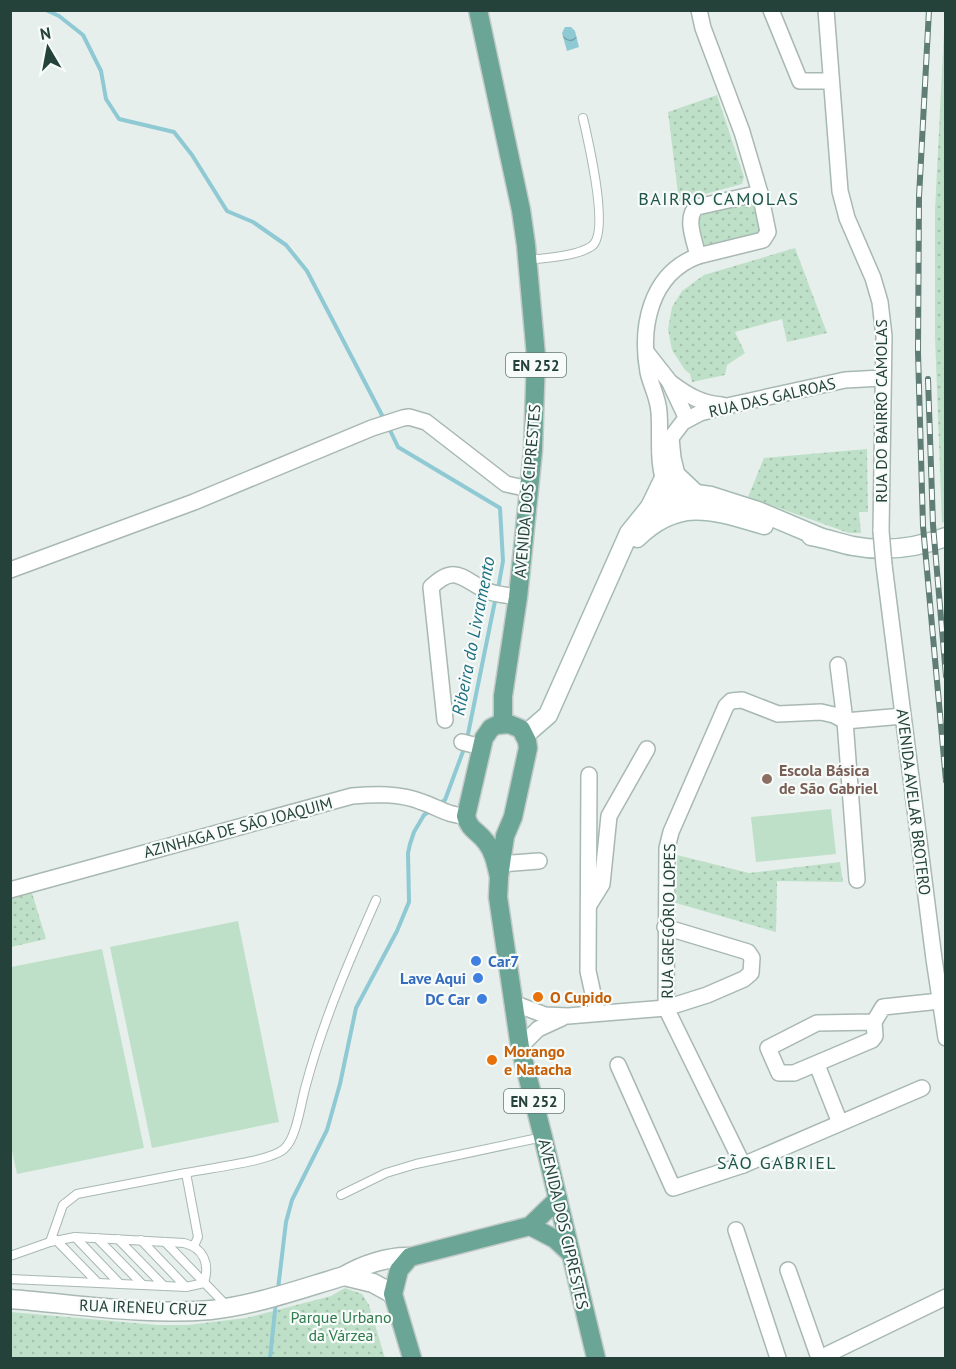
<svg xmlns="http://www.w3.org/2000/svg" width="956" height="1369" viewBox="0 0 956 1369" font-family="'PT Sans',sans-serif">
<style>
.green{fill:url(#green-dots)}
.pitch{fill:#bfe0c8}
.water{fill:url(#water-waves)}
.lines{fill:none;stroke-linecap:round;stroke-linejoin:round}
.stream{stroke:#8ec9d4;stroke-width:4}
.service-casing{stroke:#a8b8b2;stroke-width:10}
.minor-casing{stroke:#a8b8b2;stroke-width:18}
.tertiary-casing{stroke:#a8b8b2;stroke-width:21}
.secondary-casing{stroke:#a4bbb3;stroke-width:21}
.primary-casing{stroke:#c2cac8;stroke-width:21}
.service{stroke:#fff;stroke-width:8}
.minor{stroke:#fff;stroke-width:15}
.tertiary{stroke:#fff;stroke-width:18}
.secondary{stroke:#fff;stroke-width:18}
.primary{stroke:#6aa596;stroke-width:18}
.rail-casing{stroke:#5f7d75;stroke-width:6}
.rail{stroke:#f7fbf9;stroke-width:4;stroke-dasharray:11;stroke-linecap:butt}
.minor-bridge-casing{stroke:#a8b8b2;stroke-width:18;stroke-linecap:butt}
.minor-bridge{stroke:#fff;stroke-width:15}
.education-dot{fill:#8d6e63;stroke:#f7fbf9;stroke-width:2}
.shop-dot{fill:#3f7fe0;stroke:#f7fbf9;stroke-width:2}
.food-dot{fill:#e8710a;stroke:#f7fbf9;stroke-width:2}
.labels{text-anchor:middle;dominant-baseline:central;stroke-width:4.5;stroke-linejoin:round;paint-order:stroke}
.shield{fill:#f7fbf9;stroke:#637a73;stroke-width:1.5}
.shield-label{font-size:15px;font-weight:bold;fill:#24423a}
.street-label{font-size:16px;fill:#24423a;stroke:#f7fbf9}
.education-label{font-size:16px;font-weight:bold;fill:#785e54;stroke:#f7fbf9;text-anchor:start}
.shop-label{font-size:16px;font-weight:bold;fill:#366cbe;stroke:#f7fbf9;text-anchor:end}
.food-label{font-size:16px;font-weight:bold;fill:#c56008;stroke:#f7fbf9;text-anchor:start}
.park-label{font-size:16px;fill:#2d7a4b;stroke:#f7fbf9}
.neighbourhood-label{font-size:18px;letter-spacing:1.5px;fill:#1f5548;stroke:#f7fbf9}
.water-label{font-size:18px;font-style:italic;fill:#1c6f80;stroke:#f7fbf9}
</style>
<defs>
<pattern id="green-dots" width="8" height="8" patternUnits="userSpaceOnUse" patternTransform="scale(1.5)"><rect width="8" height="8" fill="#bfe0c8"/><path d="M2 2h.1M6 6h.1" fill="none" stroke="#a4c1ad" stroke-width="1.8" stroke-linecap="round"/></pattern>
<pattern id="water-waves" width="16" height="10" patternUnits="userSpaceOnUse" patternTransform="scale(1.5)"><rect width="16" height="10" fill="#8ec9d4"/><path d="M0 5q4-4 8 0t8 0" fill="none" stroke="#74a5ad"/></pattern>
</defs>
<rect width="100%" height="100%" fill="#e6efeb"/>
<g class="green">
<polygon points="945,10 946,521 942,523 935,337 935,211"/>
<polygon points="717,95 744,177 742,184 679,201 668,112"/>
<polygon points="748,202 757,207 762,227 758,236 708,247 704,245 698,222 703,213"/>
<polygon points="795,248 827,333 787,342 782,319 735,332 745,353 727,365 725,375 692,382 690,374 685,370 672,350 668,329 672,307 682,291 704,275"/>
<polygon points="867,449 868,512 859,512 861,533 849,533 748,497 764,458"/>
<polygon points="677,855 749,873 840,862 843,882 777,881 776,932 676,903"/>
<polygon points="32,893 46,939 11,947 11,899"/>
<polygon points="345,1288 362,1294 369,1305 385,1358 11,1358 11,1312 157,1325 188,1325 246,1318 331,1296"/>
</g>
<g class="pitch">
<polygon points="831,809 836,854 756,862 751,817"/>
<polygon points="238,921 279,1122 152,1148 110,947"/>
<polygon points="102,949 144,1148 17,1174 10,1142 11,967"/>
</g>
<polygon class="water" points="565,27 571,27 575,31 579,47 567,51 562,33"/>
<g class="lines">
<g class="stream">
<polyline points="46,10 59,16 83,35 101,71 106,99 119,119 174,132 192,155 227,211 253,222 286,245 307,271 384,419"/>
<polyline points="388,426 398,447 500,508 503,561 498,589"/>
<polyline points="467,739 496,596"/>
<polyline points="439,804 445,800 465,746"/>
<polyline points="278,1289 286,1222 292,1200 327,1130 340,1084 356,1008 397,931 409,902 408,853 410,844 414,832 424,815 431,810"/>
<polyline points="270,1358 276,1302"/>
</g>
<defs>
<g id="service">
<path d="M528,260C545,258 578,256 592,246C610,232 588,140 583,118"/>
<polyline points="341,1195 386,1173 416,1164 543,1137"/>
<polyline points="75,1237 120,1284"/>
<polyline points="97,1238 143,1285"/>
<polyline points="118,1239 164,1286"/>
<polyline points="56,1240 98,1283"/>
<polyline points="141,1240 186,1287"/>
<polyline points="50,1242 63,1205 77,1194 186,1173"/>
<polyline points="165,1242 226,1305"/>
<path d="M194,1246L198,1237L186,1173C208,1168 269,1162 284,1149C297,1138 301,1101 306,1085C323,1021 349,961 376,900"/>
<path d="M10,1256L50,1242L75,1237L184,1243C204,1248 210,1264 204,1283"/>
<polyline points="10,1279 186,1287 204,1283"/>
</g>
<g id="minor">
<polyline points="771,10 800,81 831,81"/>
<polyline points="826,10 840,191 847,218 873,278 880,302 884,336 881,531"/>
<path d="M698,256C695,242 684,217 697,207L760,193"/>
<polyline points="647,353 669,381 687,419"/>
<path d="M671,383C687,395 702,404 722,405"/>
<polyline points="671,438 673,458 680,487"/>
<polyline points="660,452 683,422 700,413 727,406 845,380 882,378"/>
<path d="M667,489C656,465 661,437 659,412C658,397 651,386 648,372C640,327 650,274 698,256L763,240L768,232L760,193L742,132L703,28L699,10"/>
<polyline points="884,565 934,959 946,1038"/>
<polyline points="10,570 194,502 372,428 403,418 409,417 426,422 506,484 529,489"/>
<polyline points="838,665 845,721 857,880"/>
<polyline points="903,716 845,721 834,715 821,712 778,714 742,700 731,701 726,706 671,832 667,848 666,1008 743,1165 922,1088"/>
<path d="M445,720L431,587C455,564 461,578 485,590C495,595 507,595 518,597"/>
<polyline points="462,742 481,747"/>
<polyline points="589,775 588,971 597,1012"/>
<polyline points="500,864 539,861"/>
<path d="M10,890L352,796C375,794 400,793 422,802C437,807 449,816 466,816"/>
<polyline points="589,905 602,884 609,816 647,749"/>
<polyline points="513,1003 545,1015 568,1016 666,1008 707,995 744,979 751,973 752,958 748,952 665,927"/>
<polyline points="874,1022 817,1023 768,1048 779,1073 794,1073 872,1040 875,1036 874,1022 883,1007 940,1001"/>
<polyline points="520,1047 538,1029 562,1018"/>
<polyline points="618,1065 673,1188 743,1165"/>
<polyline points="817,1065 840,1123"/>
<polyline points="736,1230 778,1358"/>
<polyline points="788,1270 819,1358"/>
<polyline points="820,1358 946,1297"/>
</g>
<g id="tertiary">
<polyline points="344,1276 373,1283 393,1294"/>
<path d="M10,1299C76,1304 145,1316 211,1310C256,1305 300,1289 344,1276C362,1265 389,1256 410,1257"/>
</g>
<g id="secondary">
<polyline points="678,477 696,494"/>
<polyline points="650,507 663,480"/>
<path d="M811,536C825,538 839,543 853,546C884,552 916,548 946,537"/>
<path d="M637,538C679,497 713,510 764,525"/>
<polyline points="525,735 548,715 629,533 650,507 676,498 696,494 711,496 758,511 822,538"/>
</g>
<g id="primary">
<polyline points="478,10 521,210 526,245 536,356 533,450 518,597 503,696 503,724"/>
<path d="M499,877C496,864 494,852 486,842C478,831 469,830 466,816L484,738L491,728L497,725L509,724L521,729L527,741L528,748L513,817L505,836L499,877L498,897L520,1047L543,1137L596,1358"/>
<polyline points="530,1226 555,1239 569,1252"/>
<polyline points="412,1358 393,1294 399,1270 410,1257 530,1226 558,1199"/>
</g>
</defs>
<use href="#service" class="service-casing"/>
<use href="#minor" class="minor-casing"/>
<use href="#tertiary" class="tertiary-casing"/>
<use href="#secondary" class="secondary-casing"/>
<use href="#primary" class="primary-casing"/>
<use href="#service" class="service"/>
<use href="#minor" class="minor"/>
<use href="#tertiary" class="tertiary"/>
<use href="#secondary" class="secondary"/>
<use href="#primary" class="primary"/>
<defs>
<g id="rail">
<polyline points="929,10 919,197 918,352 923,526 946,781"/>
<polyline points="928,379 933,525 946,676"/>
</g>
</defs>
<use href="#rail" class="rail-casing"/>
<use href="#rail" class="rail"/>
<defs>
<polyline id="minor-bridge" points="881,531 884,565"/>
</defs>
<use href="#minor-bridge" class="minor-bridge-casing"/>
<use href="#minor-bridge" class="minor-bridge"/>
</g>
<circle class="education-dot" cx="767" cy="779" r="6"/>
<g class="shop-dot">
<circle cx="476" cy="961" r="6"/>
<circle cx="478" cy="978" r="6"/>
<circle cx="482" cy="999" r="6"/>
</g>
<g class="food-dot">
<circle cx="538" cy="997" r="6"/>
<circle cx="492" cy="1060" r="6"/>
</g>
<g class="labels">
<g class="shield">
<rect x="506" y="353" width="60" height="24" rx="4.5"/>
<rect x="504" y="1089" width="60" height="24" rx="4.5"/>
</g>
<g class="shield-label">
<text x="536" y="365">EN 252</text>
<text x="534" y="1101">EN 252</text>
</g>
<g class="street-label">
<text transform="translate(772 397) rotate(-13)">RUA DAS GALROAS</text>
<text transform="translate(881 411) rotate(-90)">RUA DO BAIRRO CAMOLAS</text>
<text transform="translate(527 491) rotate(-85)">AVENIDA DOS CIPRESTES</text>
<text transform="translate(914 802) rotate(83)">AVENIDA AVELAR BROTERO</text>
<text transform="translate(238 827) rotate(-15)">AZINHAGA DE SÃO JOAQUIM</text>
<text transform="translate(668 921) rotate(-89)">RUA GREGÓRIO LOPES</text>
<text transform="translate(564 1224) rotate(77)">AVENIDA DOS CIPRESTES</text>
<text transform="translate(143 1307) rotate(2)">RUA IRENEU CRUZ</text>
</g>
<g class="education-label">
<text x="779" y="770">Escola Básica<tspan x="779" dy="18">de São Gabriel</tspan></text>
</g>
<g class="shop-label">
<text x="488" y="961" text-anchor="start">Car7</text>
<text x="466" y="978">Lave Aqui</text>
<text x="470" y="999">DC Car</text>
</g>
<g class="food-label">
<text x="550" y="997">O Cupido</text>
<text x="504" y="1051">Morango<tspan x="504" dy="18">e Natacha</tspan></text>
</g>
<g class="park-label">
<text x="341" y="1317">Parque Urbano<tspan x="341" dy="18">da Várzea</tspan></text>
</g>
<g class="neighbourhood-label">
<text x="719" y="198">BAIRRO CAMOLAS</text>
<text x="777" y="1162">SÃO GABRIEL</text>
</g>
<g class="water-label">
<text transform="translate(473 636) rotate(-79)">Ribeira do Livramento</text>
</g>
</g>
<rect width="956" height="1369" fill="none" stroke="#24423a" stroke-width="24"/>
<g transform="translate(48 48) rotate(350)" stroke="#f7fbf9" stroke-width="4.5" paint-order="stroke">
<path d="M0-4.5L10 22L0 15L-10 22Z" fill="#24423a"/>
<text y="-9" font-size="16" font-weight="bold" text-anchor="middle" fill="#24423a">N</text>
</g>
</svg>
